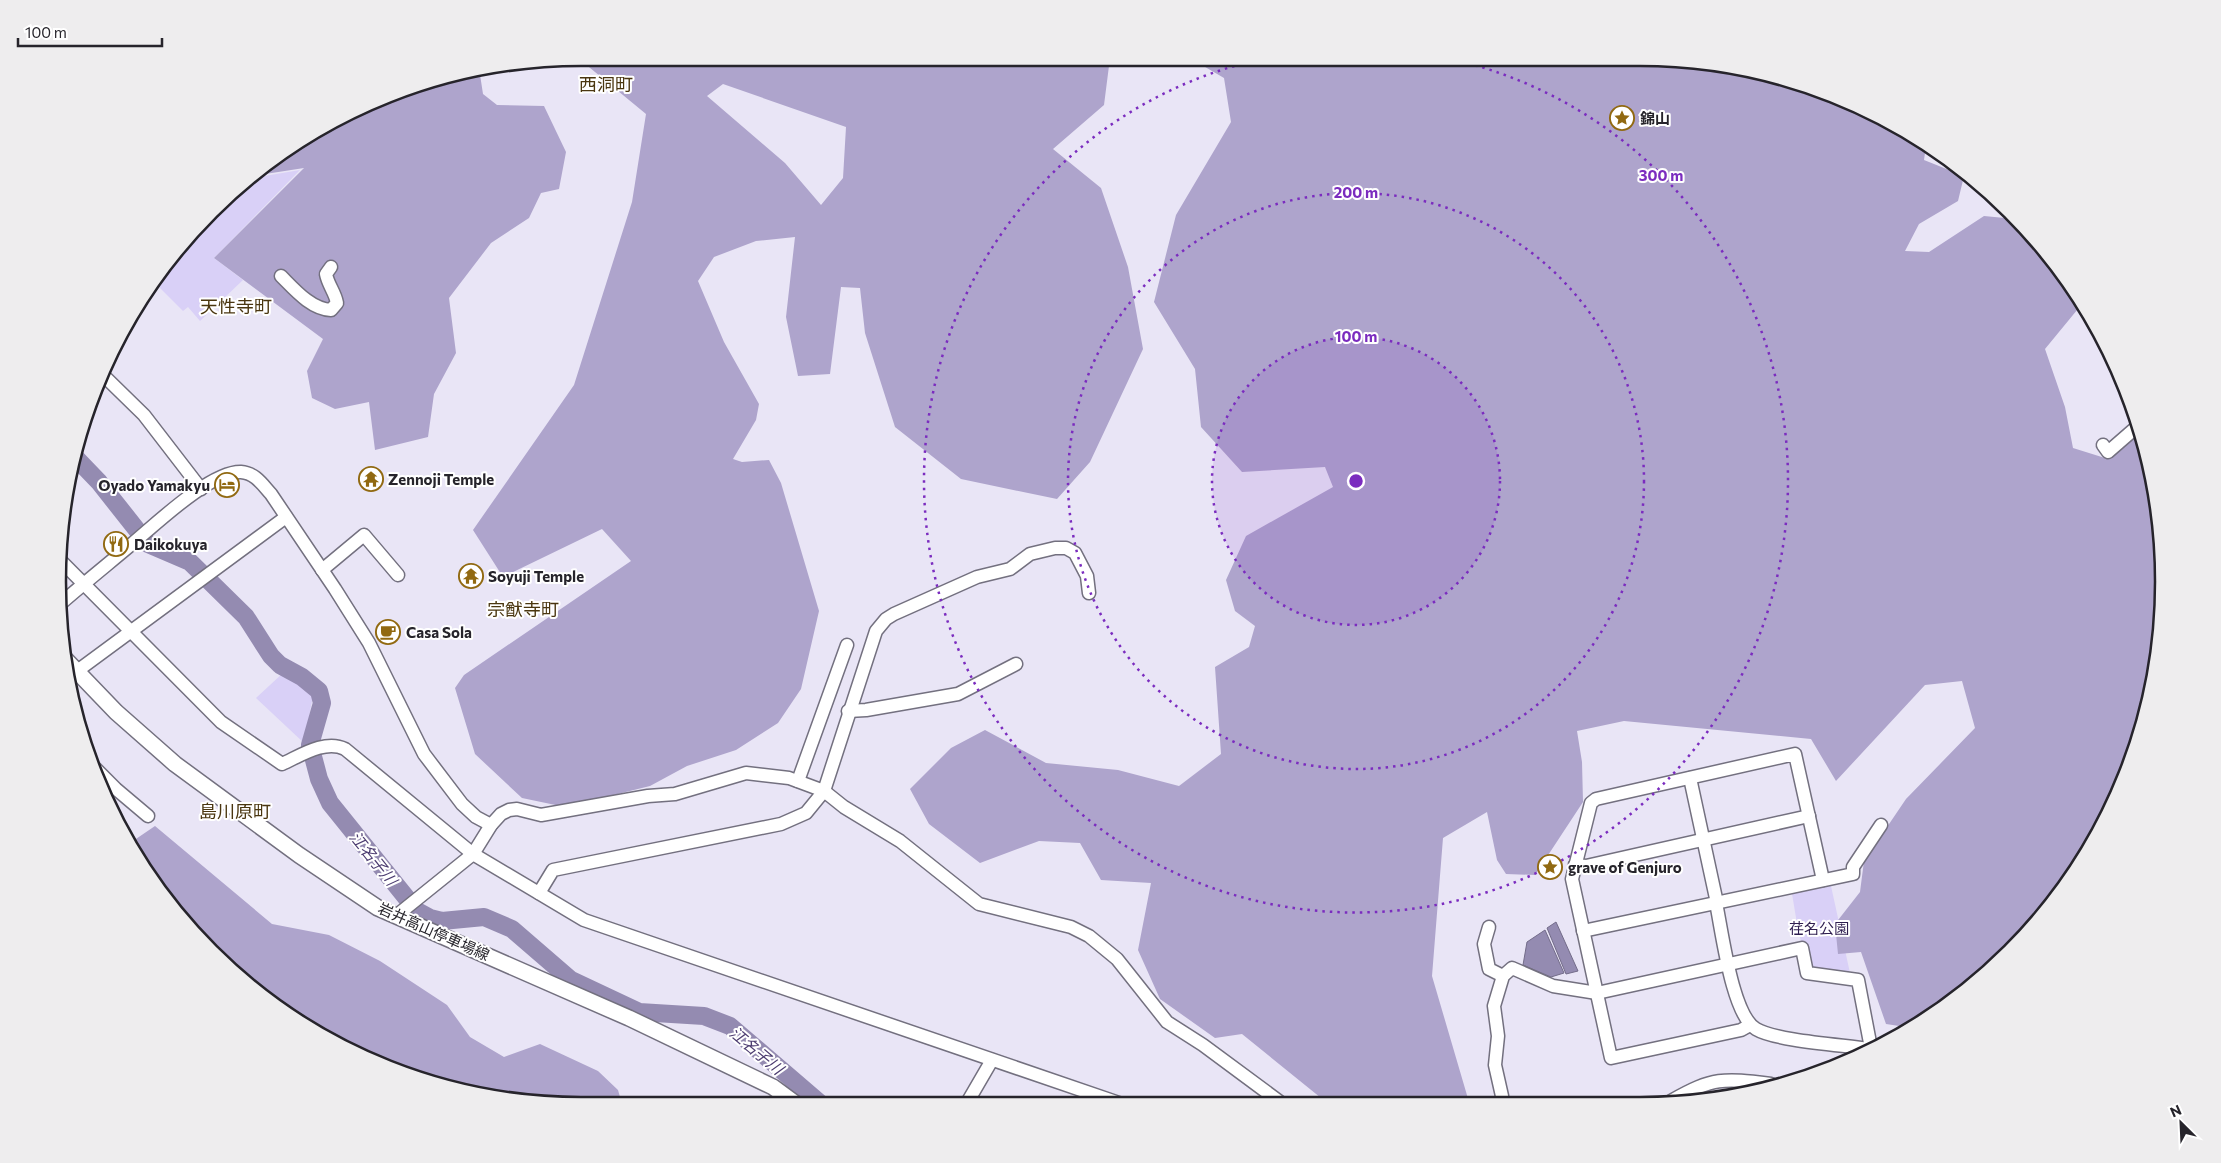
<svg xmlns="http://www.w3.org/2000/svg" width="2221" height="1163" viewBox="0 0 2221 1163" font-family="Commissioner,'Noto Sans JP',sans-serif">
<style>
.green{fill:#d9d0f7}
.forest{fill:#aea4cc;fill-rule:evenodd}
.water{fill:#948bb1;stroke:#736c89}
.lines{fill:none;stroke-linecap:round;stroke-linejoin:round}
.river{stroke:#948bb1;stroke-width:18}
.minor-casing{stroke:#73707f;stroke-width:15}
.major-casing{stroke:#73707f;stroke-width:18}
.minor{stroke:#fff;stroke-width:12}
.major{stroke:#fff;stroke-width:15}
.ring{fill:none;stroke:#7b2cbf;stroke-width:2.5;stroke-dasharray:2.5 5}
.labels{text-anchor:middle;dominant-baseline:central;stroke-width:4;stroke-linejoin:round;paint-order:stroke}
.poi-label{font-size:15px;font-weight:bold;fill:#26242b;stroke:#fff;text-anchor:start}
.park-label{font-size:15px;fill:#2f1f50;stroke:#fff}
.street-label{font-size:15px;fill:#26242b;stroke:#fff}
.water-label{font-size:16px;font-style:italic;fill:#4c3c70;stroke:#fff}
.quarter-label{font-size:18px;fill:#4a3610;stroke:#fff}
.rim{fill:none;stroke:#26242b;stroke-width:2.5}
.centre{fill:#7b2cbf;stroke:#fff;stroke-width:2.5}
.ring-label{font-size:15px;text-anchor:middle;font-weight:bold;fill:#7b2cbf;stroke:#fff;stroke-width:4;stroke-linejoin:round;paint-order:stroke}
</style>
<rect width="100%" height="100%" fill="#e9e5f6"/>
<g class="green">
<polygon points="300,170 214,258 243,280 200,321 188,307 183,311 153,281 188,236 252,175 253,178"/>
<polygon points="283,673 305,685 313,696 304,743 256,698"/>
<path d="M1831,886L1850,973C1840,972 1823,973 1814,968C1801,961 1795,909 1792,894Z"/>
</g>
<g class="forest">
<path d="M578,58H1110L1104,105L1053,149L1101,188L1128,267L1143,349L1090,462L1057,499L961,479L895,427L865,333L860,288L841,287L830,374L798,376L786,317L795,237L756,241L714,257L698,281L724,342L759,404L756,420L733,459L742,462L769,460L781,483L819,611L801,689L778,723L736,750L687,766L650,786L565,807L522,798L475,754L455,688L464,675L631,561L602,529L503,577L473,530L574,385L632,202L646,114ZM723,84L846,127L843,178L821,205L785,163L707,96Z"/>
<polygon points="1199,58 1673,59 1775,75 1872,112 1926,146 1924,160 1964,176 1958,201 1919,224 1905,251 1929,252 1984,216 2015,219 2034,236 2082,304 2045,349 2065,407 2073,448 2105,458 2139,429 2159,513 2162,616 2146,717 2109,814 2034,927 1958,997 1906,1027 1886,1024 1861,952 1838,954 1835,924 1860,892 1864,861 1906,799 1975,728 1962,681 1925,685 1836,781 1811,739 1624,721 1577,731 1582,762 1583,802 1535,875 1506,874 1497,860 1487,812 1443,838 1432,976 1469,1102 1326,1102 1242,1034 1215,1038 1160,999 1138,950 1151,883 1101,880 1080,843 1039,841 980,863 929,824 910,789 951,748 985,730 1046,763 1118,770 1179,786 1221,754 1215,667 1249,647 1255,626 1235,611 1226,580 1246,536 1333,487 1325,467 1242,472 1201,427 1195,369 1154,302 1176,215 1231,122 1224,78 1200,64"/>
<polygon points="479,68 483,94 497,105 544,106 566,152 559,189 541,193 529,218 491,243 449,298 456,353 434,394 428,437 375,450 369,402 335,409 312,398 307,371 323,339 214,258 304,168 253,176 262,166 320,128 413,85"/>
<polygon points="155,826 272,924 329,935 380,961 447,1005 470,1037 504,1057 540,1044 598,1071 618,1090 622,1104 548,1104 446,1088 349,1051 263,997 211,949 179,916 146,872 130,843"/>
</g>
<g class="water">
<polygon points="1556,922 1578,971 1566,974 1547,928"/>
<polygon points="1545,930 1564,973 1551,977 1523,965 1527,942"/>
</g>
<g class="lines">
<polyline class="river" points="74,456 99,482 148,544 190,562 246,617 271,656 280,665 302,677 319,691 322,703 310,745 319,779 330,803 417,911 430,918 442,921 484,917 512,929 571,980 639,1012 704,1016 730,1026 821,1104"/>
<defs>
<g id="minor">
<path d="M281,276C295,290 311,309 331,310L337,303C335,292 328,285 326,274L331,267"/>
<polyline points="101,373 144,415 201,489"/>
<polyline points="2103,445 2108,452 2139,425"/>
<path d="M59,559L221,722L282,764C300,756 325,739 345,749L473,854L584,920L1119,1103"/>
<polyline points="322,570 364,535 398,575"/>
<path d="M59,605C83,584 108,564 133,543C156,524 211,471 241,472C255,473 262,484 271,494L335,589L369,643L424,754L462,804L476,817L491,825"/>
<polyline points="69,677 286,517"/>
<polyline points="848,711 866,710 958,694 1016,664"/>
<polyline points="92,765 116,789 148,816"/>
<polyline points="1690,778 1717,903"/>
<polyline points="798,781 847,645"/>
<polyline points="1575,865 1586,866 1809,816"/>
<polyline points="539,893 553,870 781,824 806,813 824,791 876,631 886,619 894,614 977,577 1010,569 1030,554 1055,548 1066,548 1075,553 1087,576 1089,593"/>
<path d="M1716,903C1722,931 1732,1015 1756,1029C1776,1041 1843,1045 1869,1049"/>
<polyline points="396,916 473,854 491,825 501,814 509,810 517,809 541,815 648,796 675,794 746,773 789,778 824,791 844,807 900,841 979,904 1071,927 1089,936 1117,959 1167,1022 1203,1045 1280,1102"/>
<polyline points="1489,927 1484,944 1489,969 1503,976"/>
<polyline points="1583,931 1853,874 1853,867 1881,825"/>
<polyline points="1750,1025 1741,1030 1611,1058 1572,879 1591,803 1596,799 1795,754 1823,880"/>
<path d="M1671,1101C1713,1077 1723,1078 1771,1084"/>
<polyline points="1500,1102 1502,1096 1495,1065 1498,1036 1494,1006 1503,976 1512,968 1553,986 1597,993 1802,948 1807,973 1858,980 1871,1048"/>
<polyline points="967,1103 992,1060"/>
</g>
<polyline id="major" points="66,660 116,712 175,764 299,855 378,908 629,1018 773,1087 796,1104"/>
</defs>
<use href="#minor" class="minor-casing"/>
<use href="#major" class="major-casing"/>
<use href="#minor" class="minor"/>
<use href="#major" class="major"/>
</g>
<circle cx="1356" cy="481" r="144" fill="#7b2cbf" fill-opacity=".12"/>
<g class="ring">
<circle cx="1356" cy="481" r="144"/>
<circle cx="1356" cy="481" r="288"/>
<path d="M1446 58A432 432 0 1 1 1266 58"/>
</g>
<defs>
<symbol id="sight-ring" viewBox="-11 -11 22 22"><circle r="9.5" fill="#fff" stroke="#916911" stroke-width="1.5"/><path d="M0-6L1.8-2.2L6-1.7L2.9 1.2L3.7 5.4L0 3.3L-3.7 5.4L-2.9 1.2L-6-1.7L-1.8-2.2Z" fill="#916911"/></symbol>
<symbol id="temple-ring" viewBox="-11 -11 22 22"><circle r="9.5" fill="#fff" stroke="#916911" stroke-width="1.5"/><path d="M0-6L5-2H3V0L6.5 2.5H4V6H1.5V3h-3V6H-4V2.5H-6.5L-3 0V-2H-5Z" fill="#916911"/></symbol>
<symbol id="hotel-ring" viewBox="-11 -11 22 22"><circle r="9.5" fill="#fff" stroke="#916911" stroke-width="1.5"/><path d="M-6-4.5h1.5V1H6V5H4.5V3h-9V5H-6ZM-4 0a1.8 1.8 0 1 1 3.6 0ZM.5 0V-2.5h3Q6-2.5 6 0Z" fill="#916911"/></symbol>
<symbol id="restaurant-ring" viewBox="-11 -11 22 22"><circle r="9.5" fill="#fff" stroke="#916911" stroke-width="1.5"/><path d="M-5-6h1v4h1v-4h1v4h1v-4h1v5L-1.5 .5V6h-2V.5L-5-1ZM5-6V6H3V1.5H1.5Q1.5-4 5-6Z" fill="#916911"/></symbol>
<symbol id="cafe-ring" viewBox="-11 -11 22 22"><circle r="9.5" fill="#fff" stroke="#916911" stroke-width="1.5"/><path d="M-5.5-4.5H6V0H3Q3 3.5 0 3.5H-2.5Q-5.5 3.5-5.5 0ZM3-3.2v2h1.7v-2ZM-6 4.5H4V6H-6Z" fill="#916911"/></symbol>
</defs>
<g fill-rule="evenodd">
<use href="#sight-ring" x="1608" y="104" width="28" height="28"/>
<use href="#temple-ring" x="357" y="465" width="28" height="28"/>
<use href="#hotel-ring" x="213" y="471" width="28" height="28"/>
<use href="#restaurant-ring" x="102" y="530" width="28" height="28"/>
<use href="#temple-ring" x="457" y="562" width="28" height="28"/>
<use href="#cafe-ring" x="374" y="618" width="28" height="28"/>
<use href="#sight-ring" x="1536" y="853" width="28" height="28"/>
</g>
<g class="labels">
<g class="poi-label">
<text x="1640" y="118">錦山</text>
<text x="388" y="479">Zennoji Temple</text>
<text x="210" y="485" text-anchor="end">Oyado Yamakyu</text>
<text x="134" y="544">Daikokuya</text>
<text x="488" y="576">Soyuji Temple</text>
<text x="406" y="632">Casa Sola</text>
<text x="1568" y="867">grave of Genjuro</text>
</g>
<g class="park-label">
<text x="1819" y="928">荏名公園</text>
</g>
<g class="street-label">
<text transform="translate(434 931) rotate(24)">岩井高山停車場線</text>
</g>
<g class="water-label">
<text transform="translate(374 858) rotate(51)">江名子川</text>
<text transform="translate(757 1050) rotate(40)">江名子川</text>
</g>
<g class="quarter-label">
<text x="606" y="84">西洞町</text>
<text x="236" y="306">天性寺町</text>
<text x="523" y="609">宗猷寺町</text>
<text x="235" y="811">島川原町</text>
</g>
</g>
<path d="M0 0H2221V1163H0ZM581 66H1640A515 515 0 0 1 2155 581V582A515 515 0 0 1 1640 1097H581A515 515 0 0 1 66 582V581A515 515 0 0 1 581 66Z" fill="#eeedee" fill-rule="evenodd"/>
<path class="rim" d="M581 66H1640A515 515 0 0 1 2155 581V582A515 515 0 0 1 1640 1097H581A515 515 0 0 1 66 582V581A515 515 0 0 1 581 66Z"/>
<circle cx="1356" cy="481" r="8" class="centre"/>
<g class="ring-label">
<text x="1661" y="181">300 m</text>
<text x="1356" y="198">200 m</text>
<text x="1356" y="342">100 m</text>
</g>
<g transform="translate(2181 1123) rotate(336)" stroke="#ffffff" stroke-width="4" paint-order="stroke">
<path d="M0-4L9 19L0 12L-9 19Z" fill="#26242b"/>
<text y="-8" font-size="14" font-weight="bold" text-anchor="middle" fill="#26242b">N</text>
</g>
<path d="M18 38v8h144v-8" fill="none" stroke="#26242b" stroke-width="2.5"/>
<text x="25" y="38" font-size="15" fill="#26242b" stroke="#ffffff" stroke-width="4" paint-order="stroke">100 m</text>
</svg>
